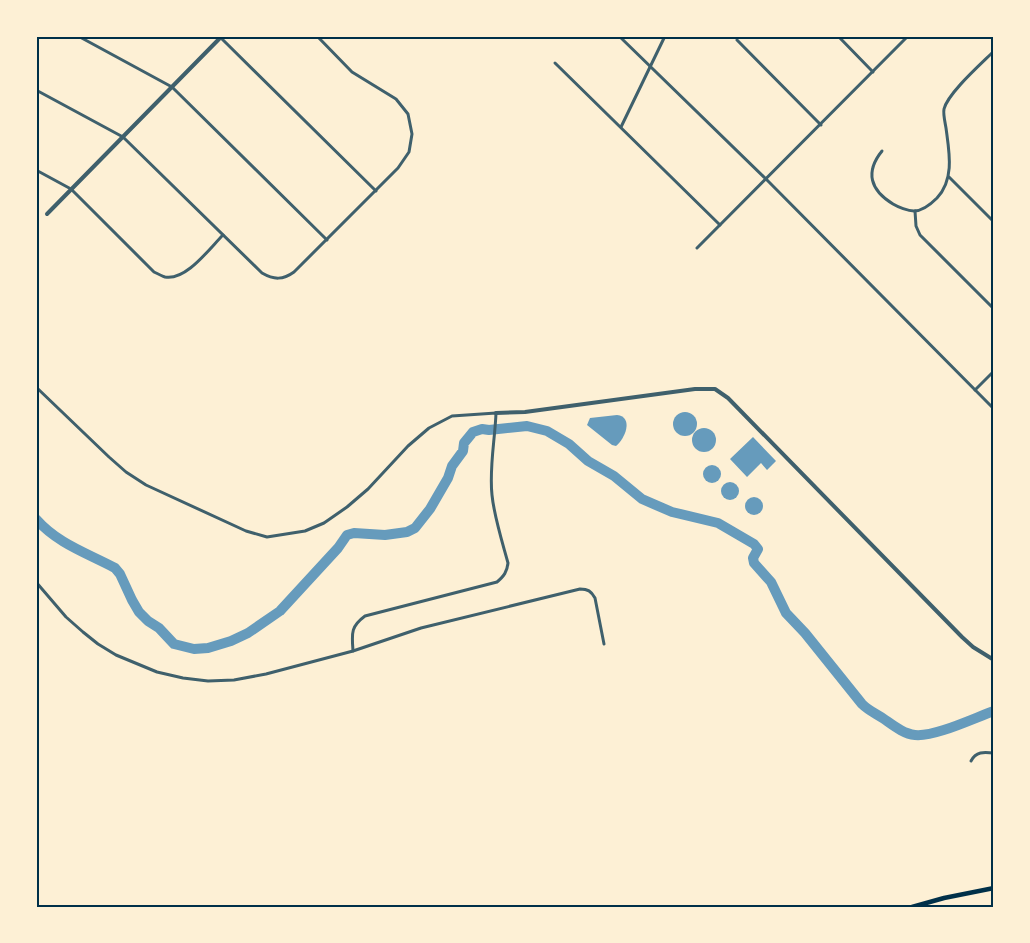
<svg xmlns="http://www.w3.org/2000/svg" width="1030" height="943" viewBox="0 0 1030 943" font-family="Mulish,sans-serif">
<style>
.water{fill:#669bbc}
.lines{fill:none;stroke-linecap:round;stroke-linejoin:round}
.river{stroke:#669bbc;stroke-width:10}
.minor{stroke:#3f606c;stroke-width:3}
.tertiary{stroke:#3f606c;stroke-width:4}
.primary{stroke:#003049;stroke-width:4.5}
.neatline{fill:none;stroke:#003049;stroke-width:2}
</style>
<rect width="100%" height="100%" fill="#fdf0d5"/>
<g class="water">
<circle cx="685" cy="424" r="12"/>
<path d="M617,415C634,417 625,439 616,446L612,445L587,425L590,418Z"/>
<circle cx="704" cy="440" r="12"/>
<polygon points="753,437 776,461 767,470 761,463 747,477 730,459"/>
<circle cx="712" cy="474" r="9"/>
<circle cx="730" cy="491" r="9"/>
<circle cx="754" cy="506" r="9"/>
</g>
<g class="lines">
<path class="river" d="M36,519C58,544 87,553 115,568L120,574L132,600L139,612L148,621L159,628L174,644L194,649L208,648L231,641L248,633L280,611L338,548L347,535L354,533L385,535L407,532L415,528L430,509L448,478L452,466L463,451L464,443L473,432L482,429L489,430L527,426L547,431L569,444L588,461L614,476L642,499L672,512L718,523L754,544L758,549L753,558L754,563L771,582L786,613L805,633L862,704C869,711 877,714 884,719C894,726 904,734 915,735C935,737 974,718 994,711"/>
<g class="minor">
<polyline points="78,36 172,87 327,240"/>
<polyline points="619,36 766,179 994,409"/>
<polyline points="838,36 873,72"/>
<polyline points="220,37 376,191"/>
<polyline points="737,40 821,125"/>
<polyline points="555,63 720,225"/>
<path d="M36,90L123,137L262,273C274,280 283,280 294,272L398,168L409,152L412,134L408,114L396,99L352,72L317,36"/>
<polyline points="621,127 665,36"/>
<path d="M882,151C865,172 870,190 893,204C898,207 908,211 914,211C922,211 932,203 937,198C955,179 949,151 946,128C945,122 943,114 944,109C948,93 981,64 994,51"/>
<path d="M36,170L71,189L154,272C158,274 162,276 165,277C186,281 209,249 223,235"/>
<polyline points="949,177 994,222"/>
<polyline points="915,211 916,226 920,235 994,309"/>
<polyline points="697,248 908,36"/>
<path d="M36,387L109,457L126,472L146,485L246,531L267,537L305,531L324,523L347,507L368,489L408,446L429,428L452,416L496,413C495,440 489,468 492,495C494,516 502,541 508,563C507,572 504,576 497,582L365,616C350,627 352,634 353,651"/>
<polyline points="975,390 994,371"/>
<path d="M36,582L66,617L83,632L98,644L116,655L157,672L183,678L208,681L234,680L266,674L353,651L421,628L580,589C588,589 591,591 595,598L604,644"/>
<path d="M971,761C976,751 984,752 994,753"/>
</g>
<g class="tertiary">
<polyline points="47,214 222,36"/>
<polyline points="496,413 525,412 695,389 715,389 728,398 962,637 973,647 994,660"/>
</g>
<polyline class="primary" points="912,907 944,898 994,888"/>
</g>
<rect width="1030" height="943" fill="none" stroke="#fdf0d5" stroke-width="75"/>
<rect x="38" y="38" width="954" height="868" class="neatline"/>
</svg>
